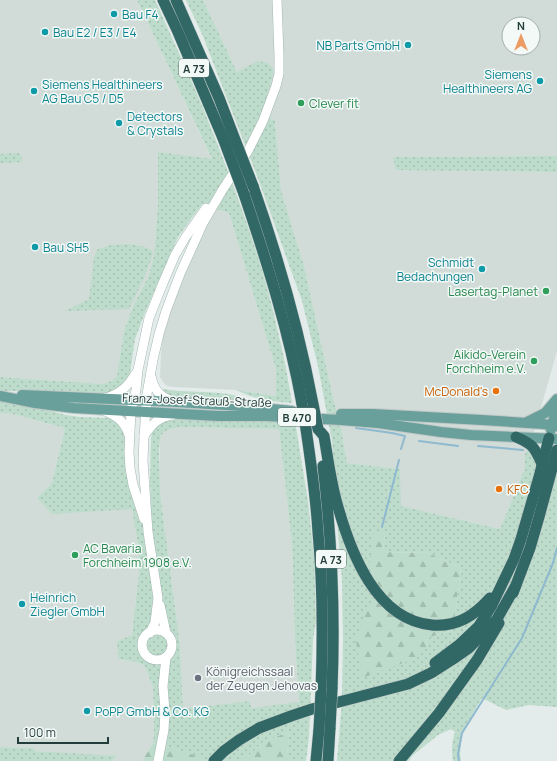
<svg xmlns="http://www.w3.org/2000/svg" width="557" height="761" viewBox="0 0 557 761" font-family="Manrope,sans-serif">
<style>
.built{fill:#d1dcd9;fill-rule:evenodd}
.grass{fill:url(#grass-dots);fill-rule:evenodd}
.forest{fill:url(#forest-firs)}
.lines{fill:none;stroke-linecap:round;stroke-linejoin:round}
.stream{stroke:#8eb9cf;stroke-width:2}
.secondary-casing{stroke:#a2b7b4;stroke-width:10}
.primary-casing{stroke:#c1c9c8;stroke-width:12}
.motorway-casing{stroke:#c1c9c8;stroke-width:12}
.secondary{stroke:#fff;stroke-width:9}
.primary{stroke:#6aa09b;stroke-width:10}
.motorway{stroke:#316866;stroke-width:11}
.motorway-bridge-casing{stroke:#c1c9c8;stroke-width:12;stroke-linecap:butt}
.motorway-bridge{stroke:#316866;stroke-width:11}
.culture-dot{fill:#0f9aa8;stroke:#f3f9f7;stroke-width:1.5}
.leisure-dot{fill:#2e9e5b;stroke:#f3f9f7;stroke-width:1.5}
.food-dot{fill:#e8710a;stroke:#f3f9f7;stroke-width:1.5}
.worship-dot{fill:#6b7280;stroke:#f3f9f7;stroke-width:1.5}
.labels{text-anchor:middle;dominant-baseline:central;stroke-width:3;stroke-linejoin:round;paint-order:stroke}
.shield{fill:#f3f9f7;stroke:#617573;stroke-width:1}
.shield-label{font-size:11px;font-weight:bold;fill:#233d3a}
.culture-label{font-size:12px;fill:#0d838f;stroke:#f3f9f7;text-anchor:start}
.leisure-label{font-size:12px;fill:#27864d;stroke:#f3f9f7;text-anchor:start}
.food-label{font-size:12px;fill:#c56008;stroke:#f3f9f7;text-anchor:end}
.street-label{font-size:12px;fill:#233d3a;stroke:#f3f9f7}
.worship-label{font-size:12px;fill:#5b616d;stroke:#f3f9f7;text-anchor:start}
</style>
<defs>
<pattern id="grass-dots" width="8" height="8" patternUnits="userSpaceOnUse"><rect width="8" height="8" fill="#bddccb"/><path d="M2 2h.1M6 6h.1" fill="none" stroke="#a2beaf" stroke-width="1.8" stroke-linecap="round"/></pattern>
<pattern id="forest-firs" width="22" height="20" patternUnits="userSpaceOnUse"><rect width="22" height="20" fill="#bddccb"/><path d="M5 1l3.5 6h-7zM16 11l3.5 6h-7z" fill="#a2beaf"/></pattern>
</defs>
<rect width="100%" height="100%" fill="#e3ecea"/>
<g class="built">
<polygon points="0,0 137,0 212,160 158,152 158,204 154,256 148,278 134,304 124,331 117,376 112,382 104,384 0,377"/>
<path d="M203,0H557V156L393,157L457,171L557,172V351L535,429L525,454V468L500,529L400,506V469L347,463L339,417L334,402L304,266L281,190L275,121L262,115L237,72ZM509,24H533V48H509Z"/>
<polygon points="215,208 229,213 276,369 277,396 236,390 174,387 167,386 163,382 160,377 161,352 163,333 174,297 194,253"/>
<polygon points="0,413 13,414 65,428 52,483 37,498 132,509 138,546 139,572 132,635 119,659 136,662 145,666 153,687 154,734 153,743 142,761 112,761 116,757 34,751 34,748 0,747"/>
<polygon points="180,427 279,429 292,544 295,642 299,703 251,708 249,701 183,710 180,646 160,492 159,471 160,440 161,435 167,430"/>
</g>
<g class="grass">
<path d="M137,0H155C174,43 194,84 211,128C237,194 263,262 278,332C284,355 288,379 292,403C273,402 254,399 236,390L276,396V369L229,213L202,204L178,237L144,315L135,339L130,373L127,380L123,385L109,393L102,394L34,391H0V377L104,384L112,381L117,376L124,331L134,304L148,278L154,256L158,204V152L212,159Z"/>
<path d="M186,0H203L237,72L258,61L268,63L274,70L262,115L275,121L281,190L304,266L334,402L339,417L347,463L400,469L401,506L500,529L525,468V454L528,448L557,458V707L529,705L506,710L482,698L462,732L460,754L461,761H453C451,750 452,742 455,732L451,729L438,735L412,756L409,761H337L342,701L343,639L342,579L337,520L332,441L318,366L302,301L259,181L202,34ZM374,532L385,533L383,552L428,553L461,568L453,630L427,638L426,647L382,592Z"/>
<polygon points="17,153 21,154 22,162 0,163 0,154"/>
<polygon points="557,156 557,172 396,170 393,157"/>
<polygon points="130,244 145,247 151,250 153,254 144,278 129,309 65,311 89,299 94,257 98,249 111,245"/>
<path d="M164,389C179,393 232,390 240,398C241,398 241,399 242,400L241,401H231L219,398L169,396L160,391Z"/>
<path d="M0,400L28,405L66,415L80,417L110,418L115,420L125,433V453L137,508L151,506L150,478L151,438C154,424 161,423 173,417L295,421L308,501L314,557L316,621L313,640L309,737L306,761H286L290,731L262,743L243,761H204L205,760L174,748L153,743L154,734L153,687L145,666L136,662L119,659L117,642L132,635L139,572L138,546L132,509L52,514L37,498L52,483L65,428L13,414L0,413ZM180,427L279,429L292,544L295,642L299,702L251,708L250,701L183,709L180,646L160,492C160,475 157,452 161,435L167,430Z"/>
<polygon points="0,747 34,748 34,751 117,756 112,761 0,761"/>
</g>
<g class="forest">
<polygon points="374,531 385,533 383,552 428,553 461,568 453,630 427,638 426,647 419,657 362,678 356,641 367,606 382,592 369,567"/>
<polygon points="290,731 286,761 243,761 262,743"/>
<polygon points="153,743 174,748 205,759 204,761 142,761"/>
</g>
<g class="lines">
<g class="stream">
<polyline points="356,428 392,433 405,436 401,449"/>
<polyline points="419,441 458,446"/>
<polyline points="478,446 523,450"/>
<polyline points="382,527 399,460"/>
<polyline points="459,761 458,754 462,733 522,638 553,563 557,548"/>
</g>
<defs>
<g id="secondary">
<path d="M151,376C154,390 159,396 172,401"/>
<path d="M105,398C121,394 128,386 136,373"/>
<path d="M103,410C116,416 124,420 129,435"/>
<path d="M144,436C152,424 158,417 173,415"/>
<polyline points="144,519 133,485 130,468 129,452 131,411 136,390 138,370 149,318 163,283 175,255 185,238 206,208"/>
<polyline points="160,605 166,633"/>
<circle cx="157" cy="645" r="15"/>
<polyline points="150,633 155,622 158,598 148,532 143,461 144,437 147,394 153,360 159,334 166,311 180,274 203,223 223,189 248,151 263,121 276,86 279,74 279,56 277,0"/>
<polyline points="158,761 164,730 165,711 163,686 166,657"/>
</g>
<g id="primary">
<polyline points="22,395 178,402 241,406 292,411"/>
<polyline points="0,396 35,403 74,408 218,416 266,416 341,420 378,423 441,432 471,435 557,439"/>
<polyline points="341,414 373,414 482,420 543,424 557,426"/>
<polyline points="527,422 545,413 557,399"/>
<polyline points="551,430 557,405"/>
</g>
<g id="motorway">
<polyline points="163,0 178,32 223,138"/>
<polyline points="176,0 219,98 232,132"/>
<path d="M253,186C278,257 299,330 313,404"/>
<path d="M244,194C267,262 289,332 302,404"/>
<path d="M306,429C311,463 316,497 318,532C323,585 323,638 321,691"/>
<path d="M318,429L324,436C328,459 331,484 338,507C351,553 376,620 432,625C457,627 474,616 490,598"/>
<path d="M516,437C533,444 535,448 542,464"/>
<path d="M323,466C332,540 335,615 332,689"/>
<polyline points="513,593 530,548 539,517 557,450"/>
<polyline points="435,663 459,645 479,626 492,605 514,559 521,539 539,477 549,438"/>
<polyline points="214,761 224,751 239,740 259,728 291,716 312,709 408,684 431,673 456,657 469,648 497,619 515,587"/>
<polyline points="316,761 319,729"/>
<polyline points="328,761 330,728"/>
<polyline points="399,761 439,713 477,660 499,623"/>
</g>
</defs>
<use href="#secondary" class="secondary-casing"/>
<use href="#primary" class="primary-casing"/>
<use href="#motorway" class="motorway-casing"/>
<use href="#secondary" class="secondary"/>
<use href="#primary" class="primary"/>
<use href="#motorway" class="motorway"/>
<defs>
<g id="motorway-bridge">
<polyline points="232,132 253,186"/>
<polyline points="223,138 244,194"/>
<polyline points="302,404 306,429"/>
<polyline points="313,404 318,429"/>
<polyline points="330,728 332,689"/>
<polyline points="319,729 321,691"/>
</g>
</defs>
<use href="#motorway-bridge" class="motorway-bridge-casing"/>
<use href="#motorway-bridge" class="motorway-bridge"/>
</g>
<g class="culture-dot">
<circle cx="114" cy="14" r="4"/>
<circle cx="45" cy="32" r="4"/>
<circle cx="408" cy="45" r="4"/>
<circle cx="540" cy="81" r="4"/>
<circle cx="34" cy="91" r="4"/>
<circle cx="119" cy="123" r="4"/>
<circle cx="35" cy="247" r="4"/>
<circle cx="482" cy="269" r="4"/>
<circle cx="22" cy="604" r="4"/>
<circle cx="87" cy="711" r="4"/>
</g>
<g class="leisure-dot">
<circle cx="301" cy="103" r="4"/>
<circle cx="546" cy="291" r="4"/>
<circle cx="534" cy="361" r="4"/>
<circle cx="75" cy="555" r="4"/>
</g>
<g class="food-dot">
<circle cx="496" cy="391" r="4"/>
<circle cx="499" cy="489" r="4"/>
</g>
<circle class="worship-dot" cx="198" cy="678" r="4"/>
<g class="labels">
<g class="shield">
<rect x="179" y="59" width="30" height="18" rx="3"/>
<rect x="278" y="408" width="38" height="18" rx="3"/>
<rect x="316" y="550" width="30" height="18" rx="3"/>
</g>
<g class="shield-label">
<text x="194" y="68">A 73</text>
<text x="297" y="417">B 470</text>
<text x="331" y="559">A 73</text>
</g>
<g class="culture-label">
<text x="122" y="14">Bau F4</text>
<text x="53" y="32">Bau E2 / E3 / E4</text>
<text x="400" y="45" text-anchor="end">NB Parts GmbH</text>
<text x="532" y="74" text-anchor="end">Siemens<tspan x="532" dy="14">Healthineers AG</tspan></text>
<text x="42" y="84">Siemens Healthineers<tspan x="42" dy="14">AG Bau C5 / D5</tspan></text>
<text x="127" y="116">Detectors<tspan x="127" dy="14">&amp; Crystals</tspan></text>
<text x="43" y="247">Bau SH5</text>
<text x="474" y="262" text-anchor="end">Schmidt<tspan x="474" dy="14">Bedachungen</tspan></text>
<text x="30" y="597">Heinrich<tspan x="30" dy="14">Ziegler GmbH</tspan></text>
<text x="95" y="711">PoPP GmbH &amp; Co. KG</text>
</g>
<g class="leisure-label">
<text x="309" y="103">Clever fit</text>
<text x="538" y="291" text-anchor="end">Lasertag-Planet</text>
<text x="526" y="354" text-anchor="end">Aikido-Verein<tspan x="526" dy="14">Forchheim e.V.</tspan></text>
<text x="83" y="548">AC Bavaria<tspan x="83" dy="14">Forchheim 1908 e.V.</tspan></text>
</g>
<g class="food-label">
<text x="488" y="391">McDonald's</text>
<text x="507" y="489" text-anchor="start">KFC</text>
</g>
<g class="street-label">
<text transform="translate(197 400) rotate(2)">Franz-Josef-Strauß-Straße</text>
</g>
<g class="worship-label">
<text x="206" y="671">Königreichssaal<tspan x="206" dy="14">der Zeugen Jehovas</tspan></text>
</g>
</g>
<g transform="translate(521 36)"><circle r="19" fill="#f3f9f7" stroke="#a0aeab"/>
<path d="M0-3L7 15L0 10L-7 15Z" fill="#ec9c62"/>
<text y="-6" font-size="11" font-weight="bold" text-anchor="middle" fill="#233d3a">N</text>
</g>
<path d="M18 737v6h90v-6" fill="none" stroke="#233d3a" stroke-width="2"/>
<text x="24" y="737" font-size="12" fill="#233d3a" stroke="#f3f9f7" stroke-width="3" paint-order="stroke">100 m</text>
</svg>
